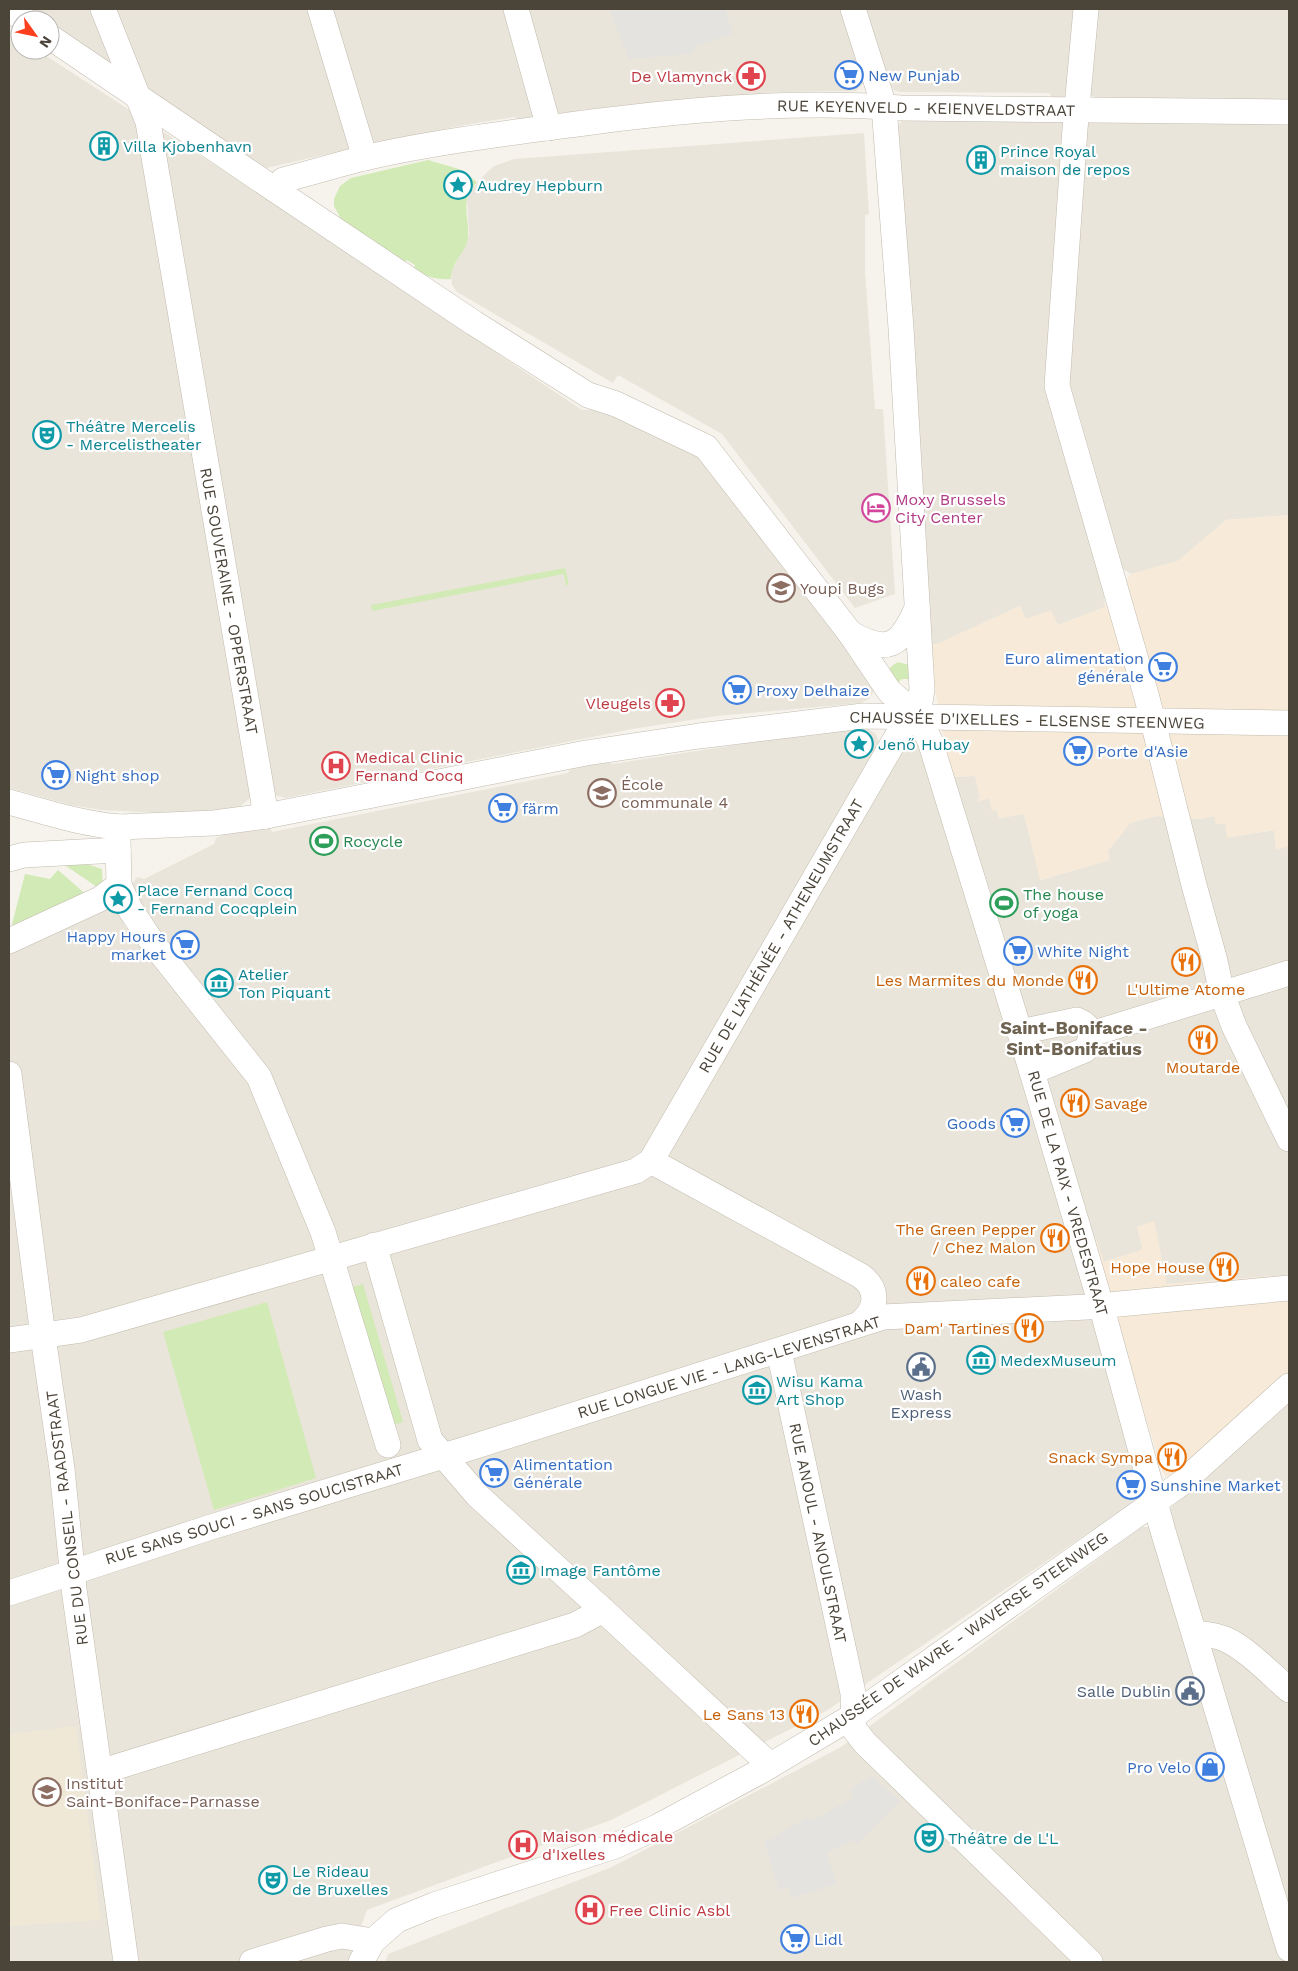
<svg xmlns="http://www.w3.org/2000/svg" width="1298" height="1971" viewBox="0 0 1298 1971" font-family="'Work Sans',sans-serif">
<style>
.residential{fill:#eae5da}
.commercial{fill:#f7ead8}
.education{fill:#efe8d6}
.green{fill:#d2eab5}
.parking{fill:#e5e3e0}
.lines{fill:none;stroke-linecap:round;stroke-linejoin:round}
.minor-casing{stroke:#c2bbae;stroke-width:26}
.minor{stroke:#fff;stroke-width:25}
.labels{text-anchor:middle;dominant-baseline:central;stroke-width:4.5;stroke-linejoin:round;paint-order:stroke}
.shop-label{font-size:16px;fill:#366cbe;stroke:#fff;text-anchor:start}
.health-label{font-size:16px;fill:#be3a42;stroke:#fff;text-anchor:start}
.street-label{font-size:16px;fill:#4b4439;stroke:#fff}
.culture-label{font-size:16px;fill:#0d838f;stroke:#fff;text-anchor:start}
.hotel-label{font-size:16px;fill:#b23c85;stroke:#fff;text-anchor:start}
.education-label{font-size:16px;fill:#785e54;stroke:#fff;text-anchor:start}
.leisure-label{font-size:16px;fill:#27864d;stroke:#fff;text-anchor:start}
.food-label{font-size:16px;fill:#c56008;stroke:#fff;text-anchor:end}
.service-label{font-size:16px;fill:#4e5e75;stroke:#fff}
.neighbourhood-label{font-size:18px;font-weight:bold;fill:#6e6250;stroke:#fff}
</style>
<rect width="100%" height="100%" fill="#f6f3ec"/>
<g class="residential">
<polygon points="17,9 1080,9 1066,98 1054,100 1049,93 900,92 894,90 890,84 865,81 856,91 780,92 579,110 575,116 563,115 558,113 535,116 520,122 515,117 464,125 349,148 346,152 334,157 332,153 262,169 50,27 50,20 38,20"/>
<polygon points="1092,9 1289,9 1289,515 1226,520 1178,561 1131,574 1123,569 1076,405 1067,402 1085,124 1096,113 1095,97 1089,95"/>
<polygon points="9,31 20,39 20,50 37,50 244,184 582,410 599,409 697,454 865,673 875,689 869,699 861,703 717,716 632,729 286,798 274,795 253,796 239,807 207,811 162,813 102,810 71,805 9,788"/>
<polygon points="903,119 1061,121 1064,124 1051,366 1103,576 1105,607 1058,625 1026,620 1020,606 937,644 931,644 898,126"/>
<polygon points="864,133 869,214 865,215 865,271 875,409 883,409 895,594 855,608 722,434 618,375 613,383 457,292 452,285 451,272 465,247 469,234 467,200 470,192 485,174 494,166 514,159"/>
<polygon points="865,727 876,734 880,745 913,733 953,777 975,776 980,797 977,801 989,798 997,810 999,818 1024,814 1041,880 1109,860 1108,851 1130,823 1156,816 1199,819 1214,816 1225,823 1256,833 1275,830 1276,849 1289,846 1289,1275 1166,1284 1154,1222 1137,1227 1143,1250 1103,1262 1096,1239 1086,1291 1083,1296 1096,1320 1141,1497 826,1711 611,1820 367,1910 348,1962 9,1962 9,946 108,892 125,919 124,925 131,933 144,922 132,884 136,878 138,877 144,879 214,844 216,838 227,833 270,826 272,832 568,773 573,765 605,758 612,764 742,744 748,736"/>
<polygon points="1289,1404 1289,1962 385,1962 388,1954 612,1867 841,1747 1138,1530 1142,1527 1151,1527 1168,1514 1172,1506 1197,1487"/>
</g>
<g class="commercial">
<polygon points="1289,515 1289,846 1276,850 1274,830 1227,838 1225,824 1216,824 1214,816 1199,819 1156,816 1130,823 1108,851 1110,860 1040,880 1024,814 999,818 997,810 992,811 989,798 977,802 980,797 975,776 951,777 935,690 931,644 937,644 1020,606 1026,619 1051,610 1058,625 1105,607 1131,574 1178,561 1226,520"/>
<polygon points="1154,1221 1167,1284 1289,1275 1289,1384 1168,1478 1162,1471 1093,1241 1096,1239 1104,1262 1138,1251 1143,1249 1137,1227"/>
</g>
<polygon class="education" points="76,1726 101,1920 9,1926 9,1734"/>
<g class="green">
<path d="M428,160L459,169L477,182C474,186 470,191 468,195C463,209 471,227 467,243C462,256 451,264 451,279C436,280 426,277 414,268L415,265L407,260L405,262L341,219L334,206V199L340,186L351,178Z"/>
<polygon points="565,568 569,585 566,585 564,574 372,611 371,605"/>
<polygon points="898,662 909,665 911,679 902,679 895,685 888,670 893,665"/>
<polygon points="68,858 102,869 103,891 63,864"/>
<polygon points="58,870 89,897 21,931 12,924 25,874 50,879"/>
<polygon points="363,1284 403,1422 393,1425 352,1287"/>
<polygon points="267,1302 316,1478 214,1510 163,1332"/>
</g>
<g class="parking">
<polygon points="609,9 725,9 733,33 695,47 691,54 629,59"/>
<polygon points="872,1776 900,1801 857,1845 854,1840 826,1853 837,1884 792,1898 789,1887 779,1890 764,1841 775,1838 775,1836 809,1817 812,1821 854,1797 850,1789"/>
</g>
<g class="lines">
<defs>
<g id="minor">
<polyline points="9,9 25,20"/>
<polyline points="103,9 148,122 266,816"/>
<polyline points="320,9 365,158"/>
<polyline points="516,9 549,128"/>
<polyline points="853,9 884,106 901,328 922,689 918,716"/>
<polyline points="1086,9 1075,129 1057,386 1147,698 1194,885 1215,961 1222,994 1234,1026 1289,1139"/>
<polyline points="50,37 274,189 474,323 588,395 616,404 706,447 850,633 889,691 918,716 930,741 1032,1072 1101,1305 1163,1531 1289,1949"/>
<path d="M274,189L283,180C310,173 337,165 364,158C439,141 516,132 592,122C694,109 798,100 901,108L1289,112"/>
<path d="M850,633C889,655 900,646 917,608"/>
<path d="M9,802C45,812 82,824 120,827L214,823L266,816L586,753L699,736L863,716L1289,723"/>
<polyline points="120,827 118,840 119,885 130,909 152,942 259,1077 323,1232 388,1445"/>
<polyline points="9,859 24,855 118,850"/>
<polyline points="9,941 100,899 119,885"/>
<path d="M1020,1032L1077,1020C1092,1026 1094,1038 1085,1050L1032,1072"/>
<polyline points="1091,1034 1289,973"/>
<polyline points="9,1074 43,1336 62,1469 74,1589 126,1962"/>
<path d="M651,1161L861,1276C881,1291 876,1311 858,1325"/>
<polyline points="374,1245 430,1440 477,1495 603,1610 770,1765"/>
<polyline points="9,1340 81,1330 636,1171 651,1161 889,750 902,728 918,716"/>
<polyline points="779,1351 853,1693 854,1729 865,1743 1090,1962"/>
<polyline points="9,1593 208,1528 476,1446 883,1317 1087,1307 1289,1288"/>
<path d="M1195,1633C1205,1634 1216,1635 1225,1639C1246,1648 1272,1675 1289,1690"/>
<polyline points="100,1772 575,1625 603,1610"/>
<polyline points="252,1962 327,1939 342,1936 373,1941"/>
<polyline points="361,1962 373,1941 397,1920 434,1905 615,1846 657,1827 761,1771 853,1716 1183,1482 1289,1386"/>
</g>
</defs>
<use href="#minor" class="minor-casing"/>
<use href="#minor" class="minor"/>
</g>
<defs>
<symbol id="supermarket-ring" viewBox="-11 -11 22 22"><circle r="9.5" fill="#fff" stroke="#3f7fe0" stroke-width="1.5"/><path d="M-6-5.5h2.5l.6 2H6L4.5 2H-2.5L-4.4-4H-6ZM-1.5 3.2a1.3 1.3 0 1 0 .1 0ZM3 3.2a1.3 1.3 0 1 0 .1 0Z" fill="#3f7fe0"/></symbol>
<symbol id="pharmacy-ring" viewBox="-11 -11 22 22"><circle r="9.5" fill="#fff" stroke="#e0444e" stroke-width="1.5"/><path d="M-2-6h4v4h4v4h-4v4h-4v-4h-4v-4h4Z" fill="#e0444e"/></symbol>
<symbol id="building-ring" viewBox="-11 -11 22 22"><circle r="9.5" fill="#fff" stroke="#0f9aa8" stroke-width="1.5"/><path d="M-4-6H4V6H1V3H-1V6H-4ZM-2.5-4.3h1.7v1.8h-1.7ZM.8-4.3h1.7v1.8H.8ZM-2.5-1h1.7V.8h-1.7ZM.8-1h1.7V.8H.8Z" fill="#0f9aa8"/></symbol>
<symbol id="sight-ring" viewBox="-11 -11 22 22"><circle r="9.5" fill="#fff" stroke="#0f9aa8" stroke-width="1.5"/><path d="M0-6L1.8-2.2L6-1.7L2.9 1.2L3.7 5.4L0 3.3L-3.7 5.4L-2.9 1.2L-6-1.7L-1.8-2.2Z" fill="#0f9aa8"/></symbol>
<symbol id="theatre-ring" viewBox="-11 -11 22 22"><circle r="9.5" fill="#fff" stroke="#0f9aa8" stroke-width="1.5"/><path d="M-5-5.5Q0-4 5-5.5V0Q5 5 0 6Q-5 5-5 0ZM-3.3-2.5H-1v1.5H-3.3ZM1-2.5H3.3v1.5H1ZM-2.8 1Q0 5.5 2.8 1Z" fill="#0f9aa8"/></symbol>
<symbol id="hotel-ring" viewBox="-11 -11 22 22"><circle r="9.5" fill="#fff" stroke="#d1479c" stroke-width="1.5"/><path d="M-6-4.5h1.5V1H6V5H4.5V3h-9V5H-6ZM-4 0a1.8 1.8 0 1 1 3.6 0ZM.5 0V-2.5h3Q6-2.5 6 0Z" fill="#d1479c"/></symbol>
<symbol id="school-ring" viewBox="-11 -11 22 22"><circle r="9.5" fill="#fff" stroke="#8d6e63" stroke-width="1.5"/><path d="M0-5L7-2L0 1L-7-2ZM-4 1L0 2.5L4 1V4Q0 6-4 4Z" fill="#8d6e63"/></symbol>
<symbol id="hospital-ring" viewBox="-11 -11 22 22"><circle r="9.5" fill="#fff" stroke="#e0444e" stroke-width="1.5"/><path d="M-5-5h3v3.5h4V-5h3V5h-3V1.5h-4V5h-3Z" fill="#e0444e"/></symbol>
<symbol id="stadium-ring" viewBox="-11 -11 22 22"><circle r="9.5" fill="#fff" stroke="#2e9e5b" stroke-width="1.5"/><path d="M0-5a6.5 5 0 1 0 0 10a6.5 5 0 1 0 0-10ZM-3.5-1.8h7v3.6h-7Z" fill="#2e9e5b"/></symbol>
<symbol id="restaurant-ring" viewBox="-11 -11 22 22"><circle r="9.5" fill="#fff" stroke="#e8710a" stroke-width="1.5"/><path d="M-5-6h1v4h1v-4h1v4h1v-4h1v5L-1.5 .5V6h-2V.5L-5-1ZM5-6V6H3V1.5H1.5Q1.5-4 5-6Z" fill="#e8710a"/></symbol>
<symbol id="museum-ring" viewBox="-11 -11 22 22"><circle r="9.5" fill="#fff" stroke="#0f9aa8" stroke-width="1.5"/><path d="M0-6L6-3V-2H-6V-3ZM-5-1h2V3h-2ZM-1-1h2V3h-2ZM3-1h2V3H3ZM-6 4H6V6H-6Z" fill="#0f9aa8"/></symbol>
<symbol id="civic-ring" viewBox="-11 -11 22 22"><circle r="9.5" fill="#fff" stroke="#5c6f8a" stroke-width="1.5"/><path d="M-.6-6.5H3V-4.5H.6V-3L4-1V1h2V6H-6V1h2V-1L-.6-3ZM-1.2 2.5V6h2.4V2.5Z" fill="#5c6f8a"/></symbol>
<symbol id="shop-ring" viewBox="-11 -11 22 22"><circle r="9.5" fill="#fff" stroke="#3f7fe0" stroke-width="1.5"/><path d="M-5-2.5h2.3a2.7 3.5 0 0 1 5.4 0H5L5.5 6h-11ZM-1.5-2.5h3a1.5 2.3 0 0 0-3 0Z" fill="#3f7fe0"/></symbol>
</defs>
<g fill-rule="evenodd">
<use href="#supermarket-ring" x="833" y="59" width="32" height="32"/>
<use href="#pharmacy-ring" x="735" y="60" width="32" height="32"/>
<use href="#building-ring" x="88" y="130" width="32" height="32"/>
<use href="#building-ring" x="965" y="144" width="32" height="32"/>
<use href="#sight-ring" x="442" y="169" width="32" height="32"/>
<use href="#theatre-ring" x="31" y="419" width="32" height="32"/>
<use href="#hotel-ring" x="860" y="492" width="32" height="32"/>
<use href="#school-ring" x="765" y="572" width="32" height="32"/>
<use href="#supermarket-ring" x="1147" y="651" width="32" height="32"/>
<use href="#supermarket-ring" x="721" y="674" width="32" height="32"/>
<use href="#pharmacy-ring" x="654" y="687" width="32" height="32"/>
<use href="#sight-ring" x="843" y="728" width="32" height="32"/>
<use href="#supermarket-ring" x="1062" y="735" width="32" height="32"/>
<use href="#hospital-ring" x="320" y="750" width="32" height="32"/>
<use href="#supermarket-ring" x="40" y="759" width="32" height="32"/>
<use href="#school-ring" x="586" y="777" width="32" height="32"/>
<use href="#supermarket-ring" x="487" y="792" width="32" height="32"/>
<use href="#stadium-ring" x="308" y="825" width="32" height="32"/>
<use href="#sight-ring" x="102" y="883" width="32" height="32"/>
<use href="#stadium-ring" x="988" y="887" width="32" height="32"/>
<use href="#supermarket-ring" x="169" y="929" width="32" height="32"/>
<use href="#supermarket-ring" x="1002" y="935" width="32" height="32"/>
<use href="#restaurant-ring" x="1170" y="946" width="32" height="32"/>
<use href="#restaurant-ring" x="1067" y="964" width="32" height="32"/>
<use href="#museum-ring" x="203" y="967" width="32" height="32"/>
<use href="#restaurant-ring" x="1187" y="1024" width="32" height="32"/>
<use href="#restaurant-ring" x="1059" y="1087" width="32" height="32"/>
<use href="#supermarket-ring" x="999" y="1107" width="32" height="32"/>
<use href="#restaurant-ring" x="1039" y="1222" width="32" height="32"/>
<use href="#restaurant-ring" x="1208" y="1251" width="32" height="32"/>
<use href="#restaurant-ring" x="905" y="1265" width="32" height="32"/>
<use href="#restaurant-ring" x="1013" y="1312" width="32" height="32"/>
<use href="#museum-ring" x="965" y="1344" width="32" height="32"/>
<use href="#civic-ring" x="905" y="1351" width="32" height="32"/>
<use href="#museum-ring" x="741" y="1374" width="32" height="32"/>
<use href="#restaurant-ring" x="1156" y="1441" width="32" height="32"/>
<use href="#supermarket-ring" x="478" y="1457" width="32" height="32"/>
<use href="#supermarket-ring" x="1115" y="1469" width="32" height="32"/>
<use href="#museum-ring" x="505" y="1554" width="32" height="32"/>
<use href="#civic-ring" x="1174" y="1675" width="32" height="32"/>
<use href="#restaurant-ring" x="788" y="1698" width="32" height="32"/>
<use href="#shop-ring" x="1194" y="1751" width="32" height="32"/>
<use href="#school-ring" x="31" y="1776" width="32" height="32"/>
<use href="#theatre-ring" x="913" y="1822" width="32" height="32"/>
<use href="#hospital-ring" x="507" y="1829" width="32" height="32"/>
<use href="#theatre-ring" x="257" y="1864" width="32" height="32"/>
<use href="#hospital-ring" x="574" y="1894" width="32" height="32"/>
<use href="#supermarket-ring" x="779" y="1923" width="32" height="32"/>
</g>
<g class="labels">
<g class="shop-label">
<text x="868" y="75">New Punjab</text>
<text x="1144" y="658" text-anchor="end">Euro alimentation<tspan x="1144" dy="18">générale</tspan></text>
<text x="756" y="690">Proxy Delhaize</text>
<text x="1097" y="751">Porte d'Asie</text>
<text x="75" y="775">Night shop</text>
<text x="522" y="808">färm</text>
<text x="166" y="936" text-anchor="end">Happy Hours<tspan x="166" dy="18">market</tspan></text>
<text x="1037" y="951">White Night</text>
<text x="996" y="1123" text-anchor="end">Goods</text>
<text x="513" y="1464">Alimentation<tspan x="513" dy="18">Générale</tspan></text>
<text x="1150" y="1485">Sunshine Market</text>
<text x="1191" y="1767" text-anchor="end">Pro Velo</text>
<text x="814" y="1939">Lidl</text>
</g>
<g class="health-label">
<text x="732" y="76" text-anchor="end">De Vlamynck</text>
<text x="651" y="703" text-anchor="end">Vleugels</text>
<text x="355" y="757">Medical Clinic<tspan x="355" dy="18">Fernand Cocq</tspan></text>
<text x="542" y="1836">Maison médicale<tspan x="542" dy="18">d'Ixelles</tspan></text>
<text x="609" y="1910">Free Clinic Asbl</text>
</g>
<g class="street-label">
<text transform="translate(926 108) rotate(1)">RUE KEYENVELD - KEIENVELDSTRAAT</text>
<text transform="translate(229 601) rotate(80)">RUE SOUVERAINE - OPPERSTRAAT</text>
<text transform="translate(1027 720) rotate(1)">CHAUSSÉE D'IXELLES - ELSENSE STEENWEG</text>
<text transform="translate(781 936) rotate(-60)">RUE DE L'ATHÉNÉE - ATHENEUMSTRAAT</text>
<text transform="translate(1068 1193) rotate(74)">RUE DE LA PAIX - VREDESTRAAT</text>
<text transform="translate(729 1367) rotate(-17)">RUE LONGUE VIE - LANG-LEVENSTRAAT</text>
<text transform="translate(254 1514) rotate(-17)">RUE SANS SOUCI - SANS SOUCISTRAAT</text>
<text transform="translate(67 1518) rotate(-97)">RUE DU CONSEIL - RAADSTRAAT</text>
<text transform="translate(818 1533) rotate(78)">RUE ANOUL - ANOULSTRAAT</text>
<text transform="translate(958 1639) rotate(-35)">CHAUSSÉE DE WAVRE - WAVERSE STEENWEG</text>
</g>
<g class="culture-label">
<text x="123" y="146">Villa Kjobenhavn</text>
<text x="1000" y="151">Prince Royal<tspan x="1000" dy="18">maison de repos</tspan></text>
<text x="477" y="185">Audrey Hepburn</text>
<text x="66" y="426">Théâtre Mercelis<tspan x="66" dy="18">- Mercelistheater</tspan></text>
<text x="878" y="744">Jenő Hubay</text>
<text x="137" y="890">Place Fernand Cocq<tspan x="137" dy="18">- Fernand Cocqplein</tspan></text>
<text x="238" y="974">Atelier<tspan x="238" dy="18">Ton Piquant</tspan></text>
<text x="1000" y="1360">MedexMuseum</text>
<text x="776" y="1381">Wisu Kama<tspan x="776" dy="18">Art Shop</tspan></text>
<text x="540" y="1570">Image Fantôme</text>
<text x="948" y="1838">Théâtre de L'L</text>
<text x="292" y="1871">Le Rideau<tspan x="292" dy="18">de Bruxelles</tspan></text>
</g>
<g class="hotel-label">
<text x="895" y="499">Moxy Brussels<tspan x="895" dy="18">City Center</tspan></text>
</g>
<g class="education-label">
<text x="800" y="588">Youpi Bugs</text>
<text x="621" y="784">École<tspan x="621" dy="18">communale 4</tspan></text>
<text x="66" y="1783">Institut<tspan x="66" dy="18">Saint-Boniface-Parnasse</tspan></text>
</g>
<g class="leisure-label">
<text x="343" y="841">Rocycle</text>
<text x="1023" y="894">The house<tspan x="1023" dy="18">of yoga</tspan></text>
</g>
<g class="food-label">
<text x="1064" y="980">Les Marmites du Monde</text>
<text x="1186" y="989" text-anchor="middle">L'Ultime Atome</text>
<text x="1203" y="1067" text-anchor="middle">Moutarde</text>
<text x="1094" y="1103" text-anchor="start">Savage</text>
<text x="1036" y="1229">The Green Pepper<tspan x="1036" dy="18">/ Chez Malon</tspan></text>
<text x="1205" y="1267">Hope House</text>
<text x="940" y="1281" text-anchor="start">caleo cafe</text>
<text x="1010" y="1328">Dam' Tartines</text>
<text x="1153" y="1457">Snack Sympa</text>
<text x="785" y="1714">Le Sans 13</text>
</g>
<g class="service-label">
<text x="921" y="1394">Wash<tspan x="921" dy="18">Express</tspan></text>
<text x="1171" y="1691" text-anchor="end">Salle Dublin</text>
</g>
<g class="neighbourhood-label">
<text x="1074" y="1027">Saint-Boniface -<tspan x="1074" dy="21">Sint-Bonifatius</tspan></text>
</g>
</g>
<rect width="1298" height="1971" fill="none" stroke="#4b4439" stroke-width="20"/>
<g transform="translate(35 35) rotate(123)"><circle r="24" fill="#ffffff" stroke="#b7b4b0"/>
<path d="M0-4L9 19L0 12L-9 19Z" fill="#fc3f1d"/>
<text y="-8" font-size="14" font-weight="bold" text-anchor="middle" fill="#4b4439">N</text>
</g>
</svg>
